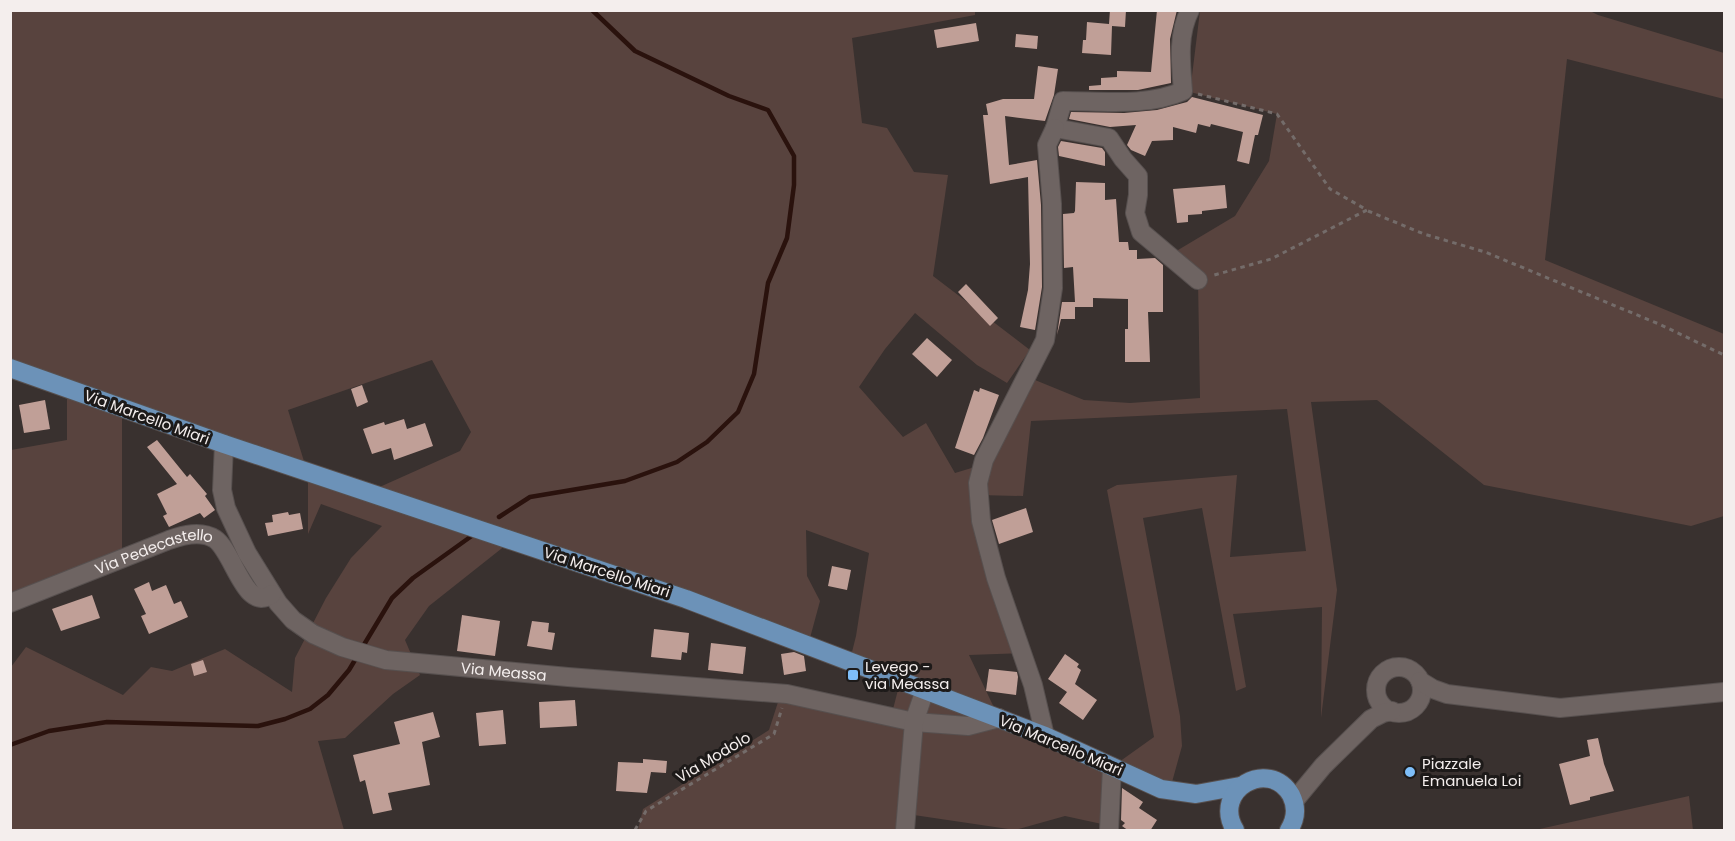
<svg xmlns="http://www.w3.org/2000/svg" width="1735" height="841" viewBox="0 0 1735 841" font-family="Poppins,sans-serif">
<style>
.green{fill:#58433e;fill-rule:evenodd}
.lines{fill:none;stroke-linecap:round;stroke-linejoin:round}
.stream{stroke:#2a120d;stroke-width:4.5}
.building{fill:#c09f97}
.minor-casing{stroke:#57504f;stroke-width:20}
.major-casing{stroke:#57504f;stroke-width:20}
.path{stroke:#746c6a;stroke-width:3;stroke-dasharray:4.5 4.5;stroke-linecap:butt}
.minor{stroke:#6e6462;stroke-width:18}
.major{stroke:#6c92b8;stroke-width:18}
.poi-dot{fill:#7ebef9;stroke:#1d1a19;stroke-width:2}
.labels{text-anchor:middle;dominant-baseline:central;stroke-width:6;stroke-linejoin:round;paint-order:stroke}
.street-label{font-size:15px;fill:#f4eeed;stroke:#1d1a19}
.poi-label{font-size:15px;fill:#f4eeed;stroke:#1d1a19;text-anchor:start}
</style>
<rect width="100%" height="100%" fill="#39312f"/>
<g class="green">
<path d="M11,11H975V15L852,38L862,123L887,128L914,172L948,175L933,276L1030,350L1007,383L977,365L915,313L885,349L859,387L903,437L926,423L955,473L988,463L1035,380L1084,400L1130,403L1200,398L1198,280L1168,256L1235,216L1269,161L1277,114L1190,92L1200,11H1590L1598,15L1724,53V99L1567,59L1545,260L1724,334V516L1691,526L1484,485L1377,400L1311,402L1337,590L1321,718L1322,607L1233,614L1246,687L1236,691L1202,508L1143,518L1180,716L1182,746L1169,793L1113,768L1111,826L1065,816L1015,830L907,814L905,830H638L643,809L769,730L779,699L891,717L900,682L849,664L856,636L869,553L806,530L807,576L820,601L807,649L506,545L429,606L405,640L420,675L393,694L345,738L318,741L344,830H11V667L26,647L123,695L151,667L172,671L225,649L292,692L295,658L326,598L351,558L382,526L321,504L308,534V474L122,415V550L11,595V450L67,440V390L11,368ZM432,360L471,432L460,451L364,494L308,474L288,410ZM1287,409L1306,551L1230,557L1237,475L1117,485L1107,490L1154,737L1112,767L999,718L969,655L1023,653L978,495L1023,496L1031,421Z"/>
<polygon points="1689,796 1693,830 1535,830"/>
</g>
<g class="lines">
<g class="stream">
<polyline points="499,517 530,497 625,481 677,462 707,442 738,412 754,374 768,283 787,238 794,185 794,156 768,110 729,96 635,51 592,10"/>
<polyline points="362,648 392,598 413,578 473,535"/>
<polyline points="10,745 49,731 107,722 258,726 285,719 310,709 328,695 349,670 358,655"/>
</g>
</g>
<g class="building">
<polygon points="1110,10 1126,10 1125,27 1112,26 1111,55 1082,53 1083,40 1086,40 1087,22 1109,24"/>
<polygon points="1157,10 1177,10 1170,39 1171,83 1138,90 1089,90 1089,86 1101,85 1101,78 1117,77 1117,71 1151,72"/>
<polygon points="976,23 979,41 937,48 934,30"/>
<polygon points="1016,34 1038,36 1037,49 1015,47"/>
<polygon points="1038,66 1058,69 1054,95 1045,121 1005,116 1009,165 1037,160 1041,205 1042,287 1035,330 1020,327 1028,290 1030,264 1028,177 990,184 983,115 988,115 986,104 1003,99 1034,99"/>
<polygon points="1192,97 1263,115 1258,135 1255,135 1249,164 1237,161 1243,132 1211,124 1210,127 1198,124 1196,133 1173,127 1173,140 1152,141 1145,156 1131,150 1127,145 1136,125 1110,127 1069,119 1071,112 1124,113 1157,110 1187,102"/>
<polygon points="1061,141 1102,148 1105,152 1105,166 1059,156 1058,147"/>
<polygon points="1076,182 1105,183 1105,200 1116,199 1119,242 1128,242 1129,250 1137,250 1137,259 1155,258 1163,265 1163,312 1148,312 1150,362 1125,362 1125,329 1128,329 1128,299 1093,298 1093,307 1075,307 1075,319 1061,319 1057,335 1062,302 1075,302 1073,267 1064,268 1063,214 1074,213 1075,211"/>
<polygon points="1225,185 1227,208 1202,211 1202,214 1188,215 1188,222 1177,223 1173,189"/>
<polygon points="966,284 998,318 990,326 958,292"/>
<polygon points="927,338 952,360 937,377 912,354"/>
<polygon points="362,385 368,402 357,407 351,389"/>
<polygon points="980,388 999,395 983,438 974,455 955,448 974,390 979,392"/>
<polygon points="45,400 50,429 24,433 19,405"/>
<polygon points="404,419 407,429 425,423 433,446 394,460 391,448 372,454 363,429 384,422 385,425"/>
<polygon points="157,440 187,477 190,474 207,494 205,496 215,510 204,518 200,513 169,527 163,516 167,514 157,494 177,484 147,447"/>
<polygon points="1026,508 1033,532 999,544 992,520"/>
<polygon points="288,512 289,515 300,513 303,529 268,536 265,523 273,522 272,515"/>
<polygon points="832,566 851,570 847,590 828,586"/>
<polygon points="149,582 152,591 166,585 174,604 181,601 188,617 149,634 141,616 146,614 134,589"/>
<polygon points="92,595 100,618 61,631 52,609"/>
<polygon points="462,615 500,621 495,656 457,651"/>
<polygon points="532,621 549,623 548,632 555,633 552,650 527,646"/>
<polygon points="654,629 689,633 687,653 682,652 681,660 651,657"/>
<polygon points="711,643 746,647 743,674 708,670"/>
<polygon points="794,652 804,656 806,671 784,675 781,654"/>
<polygon points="1065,654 1079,664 1077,667 1081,670 1075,684 1097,700 1083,720 1059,703 1067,692 1048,679"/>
<polygon points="203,660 207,672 194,676 191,664"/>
<polygon points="989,669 1017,672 1018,677 1016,695 986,691"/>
<polygon points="575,700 577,726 540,728 539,702"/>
<polygon points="503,710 506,744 479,746 476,713"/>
<polygon points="433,712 440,737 422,742 430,785 388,793 392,810 373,814 365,780 360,782 353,755 400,744 394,722"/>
<polygon points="1598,738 1604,764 1614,791 1590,797 1590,800 1570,805 1559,764 1590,756 1587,740"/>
<polygon points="643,759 667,761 666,773 651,772 647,793 616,791 618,762 643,763"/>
<polygon points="1122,788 1143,802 1139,808 1157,820 1150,831 1129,831 1122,826 1125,823 1121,820"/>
</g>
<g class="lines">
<defs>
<g id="minor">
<path d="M1190,10C1177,35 1181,65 1183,91C1147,107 1102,101 1063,101L1055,128L1109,138L1123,159L1138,176V195L1135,213L1141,232L1198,280"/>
<path id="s1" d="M224,444L222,490L226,508L247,553L278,603L293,620L313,634L342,647L386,660L568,677L787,694L914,722L968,726L999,718"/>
<path id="s2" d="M10,603L169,540C183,535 201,530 215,539C234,552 245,614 272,594"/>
<circle cx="1399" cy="690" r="23"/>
<polyline points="1420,681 1433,689 1447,694 1560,708 1724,692"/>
<polyline points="1045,736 1033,685 996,578 981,521 978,483 984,460 1045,340 1053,288 1052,204 1047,145 1055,128"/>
<polyline points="1294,801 1323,766 1371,719 1383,713 1392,711"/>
<polyline points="905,830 914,722 925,690"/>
<polyline points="1109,830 1112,767"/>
</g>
<g id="major">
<polyline points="10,368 224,444 686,599 1045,736 1161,789 1196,794 1240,786"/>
<path d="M1235,830C1211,790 1269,757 1291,795C1297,807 1296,819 1289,830"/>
</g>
</defs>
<use href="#minor" class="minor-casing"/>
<use href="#major" class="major-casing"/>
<g class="path">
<polyline points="1198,94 1277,114 1330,189 1367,210 1271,259 1211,276"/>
<polyline points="1368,211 1424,234 1485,252 1659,324 1724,355"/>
<polyline points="635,830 646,811 774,734 782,708"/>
</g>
<use href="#minor" class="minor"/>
<use href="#major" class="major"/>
</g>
<g class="poi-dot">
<rect x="847" y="669" width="12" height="12" rx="3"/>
<circle cx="1410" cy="772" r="6"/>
</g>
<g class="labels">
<g class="street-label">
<text transform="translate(147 417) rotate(20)">Via Marcello Miari</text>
<text stroke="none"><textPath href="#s2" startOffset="154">Via Pedecastello</textPath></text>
<text transform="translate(607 572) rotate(18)">Via Marcello Miari</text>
<text stroke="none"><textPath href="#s1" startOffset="416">Via Meassa</textPath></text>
<text transform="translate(1061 745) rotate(23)">Via Marcello Miari</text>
<text transform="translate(713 757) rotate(-31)">Via Modolo</text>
</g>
<g class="poi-label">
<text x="865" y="666">Levego -<tspan x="865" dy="17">via Meassa</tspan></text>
<text x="1422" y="763">Piazzale<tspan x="1422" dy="17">Emanuela Loi</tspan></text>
</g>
</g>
<rect width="1735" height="841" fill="none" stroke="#f4eeed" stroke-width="24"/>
</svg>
